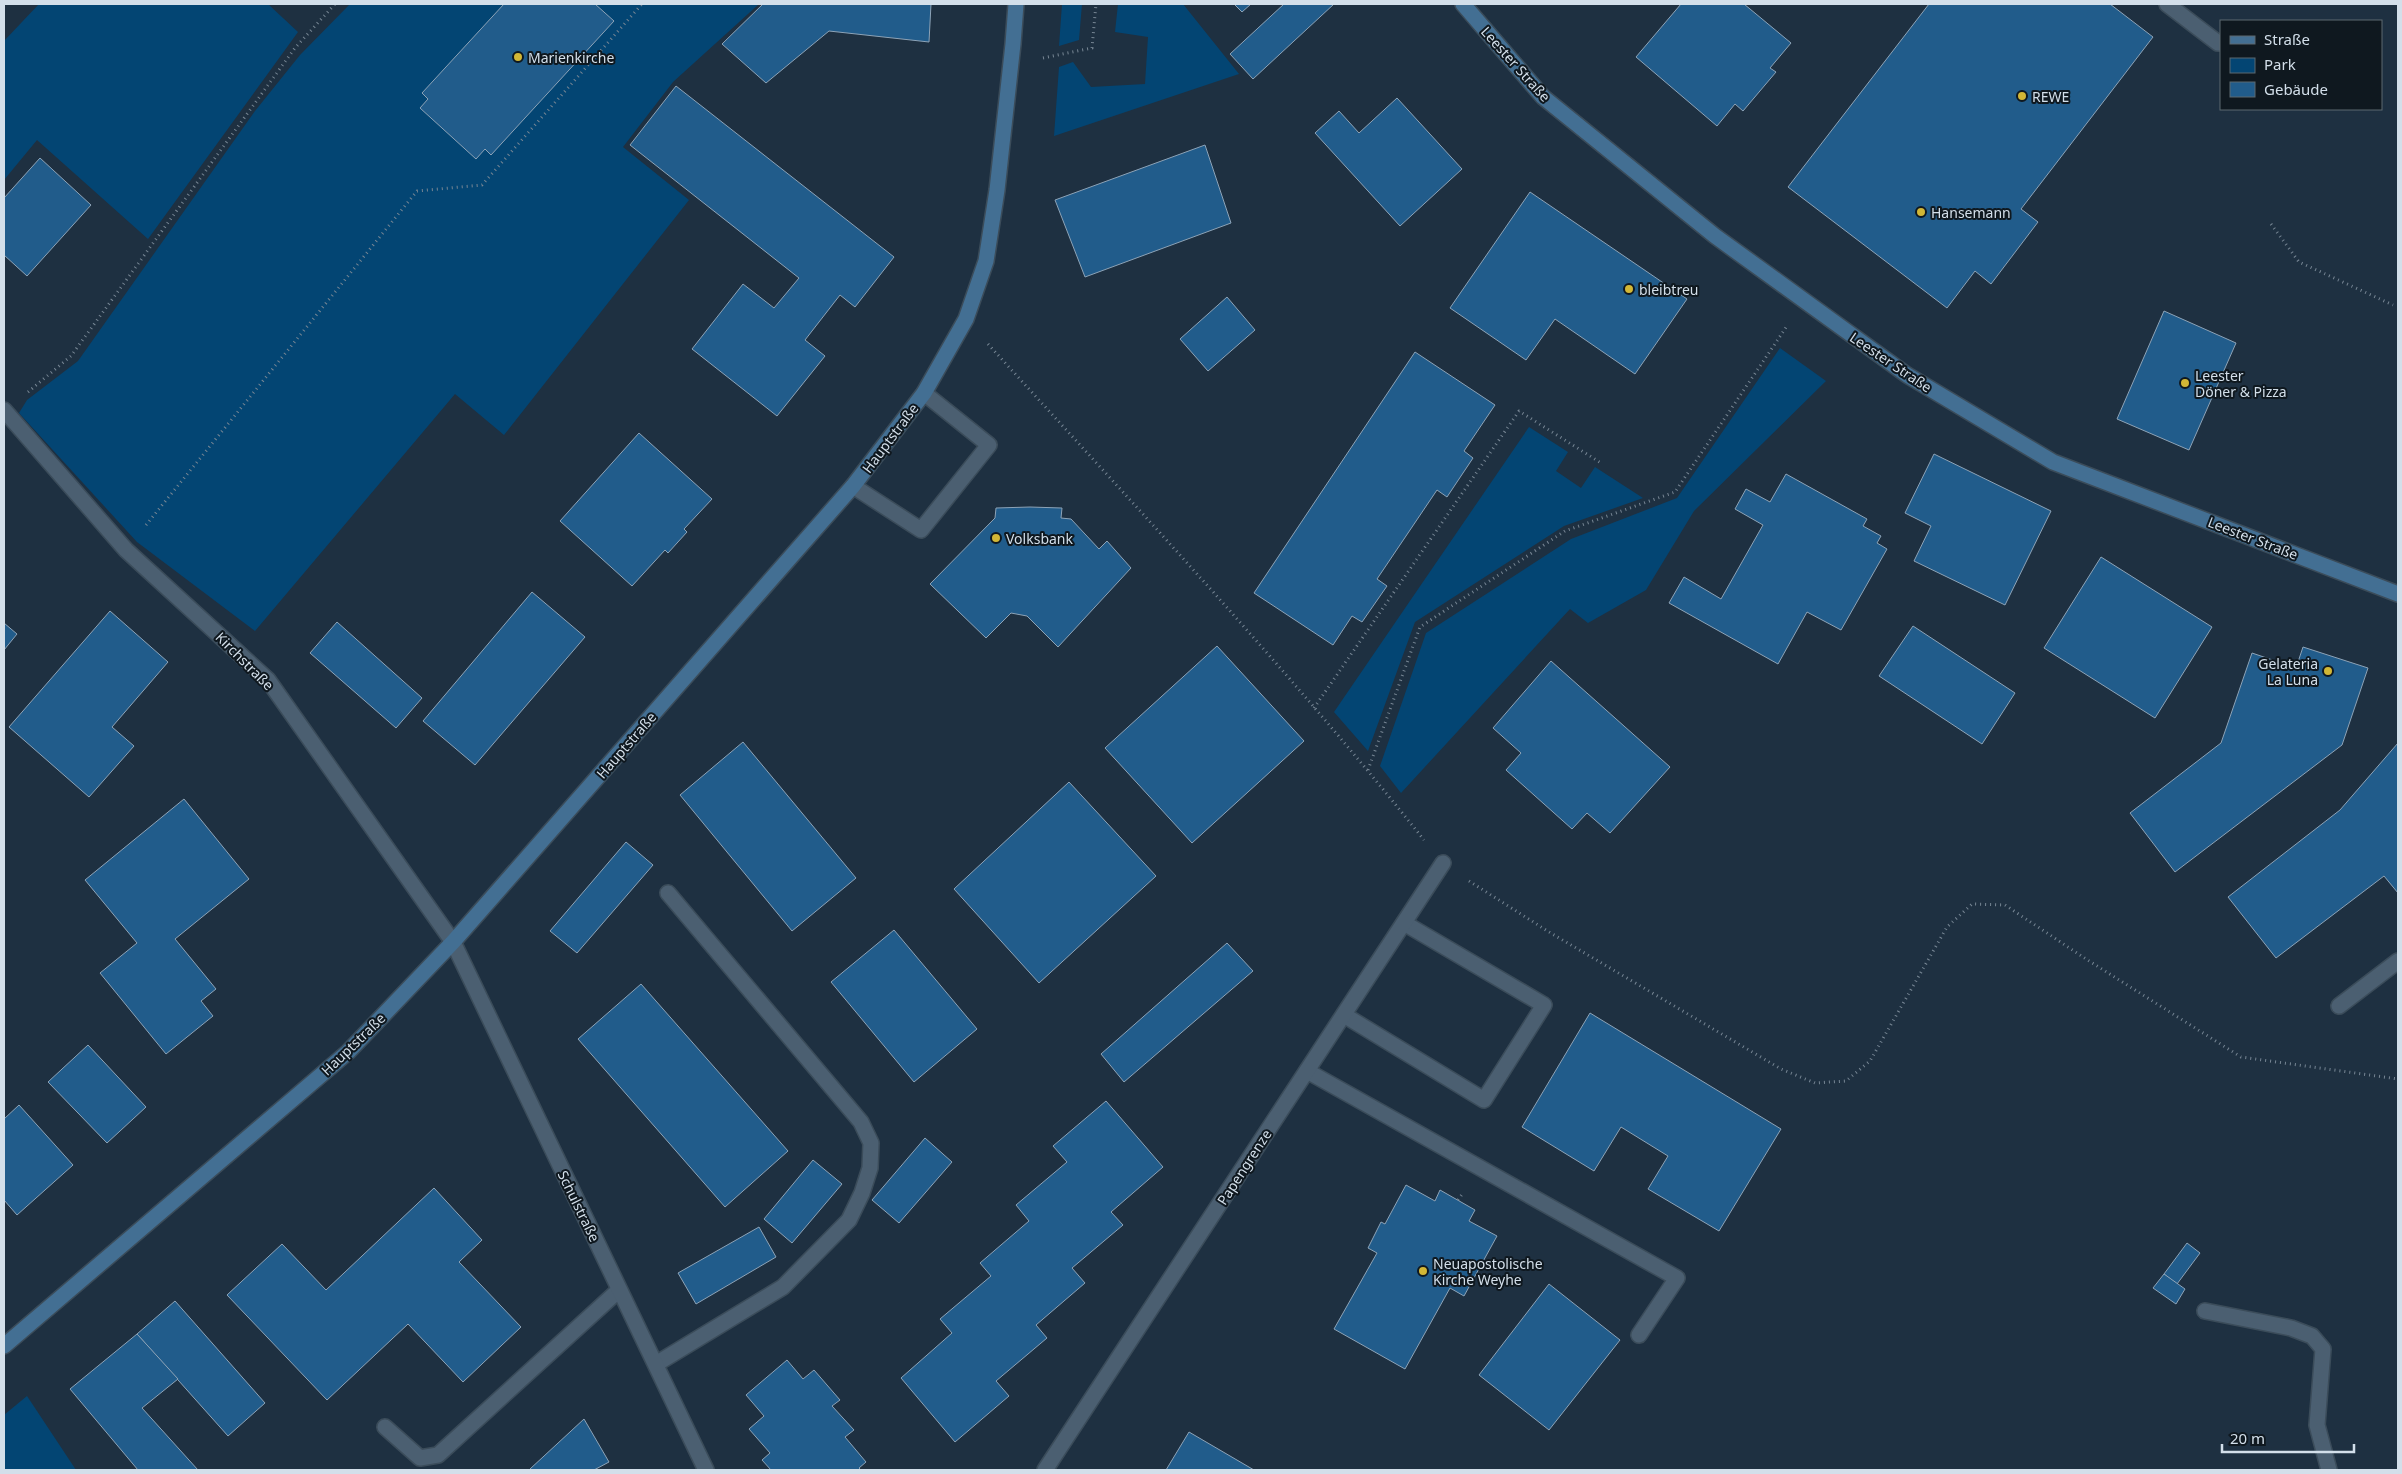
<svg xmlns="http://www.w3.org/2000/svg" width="2402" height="1474" viewBox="0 0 2402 1474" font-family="'Noto Sans',sans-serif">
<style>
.green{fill:#034573}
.building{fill:#215c8b;stroke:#8da3b7}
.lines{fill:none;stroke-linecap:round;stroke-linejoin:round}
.lane-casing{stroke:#3b4c5a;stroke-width:18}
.street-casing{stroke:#3b4c5a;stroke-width:18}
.secondary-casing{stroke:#3b4c5a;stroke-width:18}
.path{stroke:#778694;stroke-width:3;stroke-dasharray:1 4;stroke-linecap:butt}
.lane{stroke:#4b5f71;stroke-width:15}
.street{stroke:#4b5f71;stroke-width:15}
.secondary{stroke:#436f93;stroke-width:15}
.poi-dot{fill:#d2b736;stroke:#0f181f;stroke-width:2}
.labels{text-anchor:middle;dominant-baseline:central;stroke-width:4;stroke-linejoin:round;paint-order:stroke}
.poi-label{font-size:14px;fill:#d3dfea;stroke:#0f181f;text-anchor:start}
.street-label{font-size:14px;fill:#d3dfea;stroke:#0f181f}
</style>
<rect width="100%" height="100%" fill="#1e3041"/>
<g class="green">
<polygon points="39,4 268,4 298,32 148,239 37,140 4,180 4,41"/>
<polygon points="350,4 759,4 673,82 623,147 689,200 504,435 455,394 255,631 137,542 19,413 27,400 78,361 255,111 300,55"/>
<polygon points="1062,4 1082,4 1079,40 1059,46"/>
<polygon points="1118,4 1183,4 1239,74 1054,136 1059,67 1073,62 1091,87 1145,84 1148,37 1115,32"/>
<polygon points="1780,348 1826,381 1694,511 1646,590 1588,623 1570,609 1401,793 1380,766 1426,633 1571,539 1677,498"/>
<polygon points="1529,427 1568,452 1556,471 1581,488 1595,467 1643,498 1564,526 1415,622 1368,751 1334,712"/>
<polygon points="27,1396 76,1470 4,1470 4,1415"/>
</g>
<g class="building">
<polygon points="504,4 595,4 614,21 491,155 485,149 476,159 420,108 428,99 422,93"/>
<polygon points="763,4 931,4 929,42 829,31 766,83 722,44"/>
<polygon points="1234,4 1251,4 1242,12"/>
<polygon points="1284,4 1334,4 1253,79 1230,54"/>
<polygon points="1681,4 1744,4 1791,43 1770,68 1776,72 1743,111 1735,104 1717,126 1636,57"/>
<polygon points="1929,4 2110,4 2153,37 2021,209 2038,222 1991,284 1975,271 1947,308 1788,187"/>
<polygon points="676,86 894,257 855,307 840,295 805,340 825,356 777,416 692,349 743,284 774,308 799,278 630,145"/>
<polygon points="1397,98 1462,169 1400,226 1315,133 1339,111 1359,133"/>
<polygon points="1205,145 1231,223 1085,277 1055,200"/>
<polygon points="40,158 91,205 27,276 4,255 4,198"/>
<polygon points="1530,192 1687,299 1635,374 1555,319 1526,360 1450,308"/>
<polygon points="1227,297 1255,330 1208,371 1180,339"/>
<polygon points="2164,311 2236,343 2189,450 2117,419"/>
<polygon points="1415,352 1495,405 1464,451 1473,458 1447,497 1437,490 1377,579 1387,586 1362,622 1352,616 1333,645 1254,593"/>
<polygon points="639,433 712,499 684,529 687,532 668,553 665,550 632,586 560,521"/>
<polygon points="1934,454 2051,511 2005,605 1914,561 1931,526 1905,513"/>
<polygon points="1786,474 1867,519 1863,526 1881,536 1877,543 1887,549 1841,630 1807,612 1778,664 1669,603 1684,577 1721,599 1763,525 1735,509 1746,489 1770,502"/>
<polygon points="1030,507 1062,508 1061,518 1071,519 1099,549 1107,541 1131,568 1058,647 1027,616 1011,613 986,638 930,584 995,518 996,508"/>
<polygon points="2101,557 2212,627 2155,718 2044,648"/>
<polygon points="532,592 585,637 475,765 423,721"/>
<polygon points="110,611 168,662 112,727 134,746 89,797 9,727"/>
<polygon points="337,622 422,698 396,728 310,653"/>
<polygon points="4,623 17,634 4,650"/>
<polygon points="1913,626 2015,693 1982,744 1879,676"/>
<polygon points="1217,646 1304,741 1192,843 1105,748"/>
<polygon points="2303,647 2368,668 2342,745 2175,872 2130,813 2221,743 2252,653 2296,668"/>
<polygon points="1551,661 1670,767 1610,833 1587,813 1572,829 1506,770 1521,753 1493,728"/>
<polygon points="743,742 856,878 792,931 680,795"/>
<polygon points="2398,743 2398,893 2384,876 2276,958 2228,897 2340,810"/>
<polygon points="1069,782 1156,876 1039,983 954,889"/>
<polygon points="184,799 249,879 175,939 216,989 201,1001 213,1016 166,1054 100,973 137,943 85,880"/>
<polygon points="626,842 653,865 577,953 550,931"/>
<polygon points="894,930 977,1029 914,1082 831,982"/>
<polygon points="1227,943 1253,971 1124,1082 1101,1054"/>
<polygon points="641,984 788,1151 725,1207 578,1039"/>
<polygon points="1590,1013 1781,1129 1719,1231 1648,1189 1668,1156 1621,1127 1594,1171 1522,1127"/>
<polygon points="88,1045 146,1107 107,1143 48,1082"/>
<polygon points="1106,1101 1163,1167 1111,1212 1123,1225 1072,1268 1085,1283 1036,1325 1047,1338 996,1381 1009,1396 955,1442 901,1378 952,1333 940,1319 991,1276 980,1263 1029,1221 1016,1205 1067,1162 1053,1146"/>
<polygon points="19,1105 73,1165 17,1215 4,1200 4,1119"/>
<polygon points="925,1138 952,1162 899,1223 872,1200"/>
<polygon points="813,1160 842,1184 792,1243 764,1219"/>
<polygon points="1406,1185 1435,1201 1440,1190 1475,1210 1469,1221 1497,1236 1464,1296 1450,1288 1405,1369 1334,1329 1377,1253 1368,1248 1381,1222 1385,1224"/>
<polygon points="434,1188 482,1240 459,1262 521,1327 463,1382 408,1324 327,1400 227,1295 282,1244 326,1290"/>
<polygon points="759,1227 776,1257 696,1304 678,1273"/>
<polygon points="2187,1243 2200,1253 2177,1284 2164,1274"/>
<polygon points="2164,1274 2185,1289 2176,1304 2153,1288"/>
<polygon points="1549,1284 1620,1340 1549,1430 1479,1375"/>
<polygon points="175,1301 265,1403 228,1436 137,1334"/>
<polygon points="137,1334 178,1379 142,1408 198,1470 138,1470 70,1389"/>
<polygon points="787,1360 803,1379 814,1370 840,1400 832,1406 854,1430 845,1437 866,1462 859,1468 861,1470 771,1470 762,1460 770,1453 749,1429 764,1416 746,1395"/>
<polygon points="584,1419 609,1462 594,1470 531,1470 530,1469"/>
<polygon points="1189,1432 1254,1470 1166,1470"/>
</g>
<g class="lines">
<defs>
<g id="lane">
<polyline points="2167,4 2218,43"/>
<polyline points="853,486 921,530 989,445 924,393"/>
<polyline points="2339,1006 2398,961"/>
<polyline points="1344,1015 1484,1100 1544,1005 1404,923"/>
<polyline points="1307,1071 1677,1278 1639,1335"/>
<polyline points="2205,1311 2291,1328 2312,1336 2323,1349 2317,1425 2329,1470"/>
<polyline points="656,1364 783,1287 849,1220 862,1193 870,1168 871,1143 861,1122 668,893"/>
<polyline points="385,1427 420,1458 438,1455 619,1290"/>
</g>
<g id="street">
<polyline points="4,410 126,550 268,680 453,942 706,1470"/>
<polyline points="1045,1470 1443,863"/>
</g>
<g id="secondary">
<polyline points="1463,4 1543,97 1715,236 1907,375 2053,462 2398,594"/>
<polyline points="4,1346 348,1052 453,942 853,486 924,393 966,319 986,261 997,190 1013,44 1016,4"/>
</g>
</defs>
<use href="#lane" class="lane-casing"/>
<use href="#street" class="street-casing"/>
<use href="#secondary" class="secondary-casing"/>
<g class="path">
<polyline points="1043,58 1092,48 1096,4"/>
<polyline points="2271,224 2299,262 2393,305"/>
<path d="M988,344C1136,507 1287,668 1424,840"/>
<polyline points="28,392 71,356 295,48 335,4"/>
<polyline points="146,525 417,191 482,185 642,4"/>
<polyline points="1314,708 1519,411 1601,463"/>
<polyline points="1368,770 1420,627 1565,531 1675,492 1787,326"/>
<polyline points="1469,881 1549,932 1781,1069 1815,1083 1846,1081 1870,1061 1947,927 1972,904 2005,905 2086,959 2241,1057 2398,1079"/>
<polyline points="1458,1200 1463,1193"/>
</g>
<use href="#lane" class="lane"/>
<use href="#street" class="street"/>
<use href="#secondary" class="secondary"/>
</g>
<g class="poi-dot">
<circle cx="518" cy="57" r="5"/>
<circle cx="2022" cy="96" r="5"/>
<circle cx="1921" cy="212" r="5"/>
<circle cx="1629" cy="289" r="5"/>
<circle cx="2185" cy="383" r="5"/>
<circle cx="996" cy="538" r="5"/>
<circle cx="2328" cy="671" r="5"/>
<circle cx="1423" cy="1271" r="5"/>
</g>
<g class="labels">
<g class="poi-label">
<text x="528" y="57">Marienkirche</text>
<text x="2032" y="96">REWE</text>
<text x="1931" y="212">Hansemann</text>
<text x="1639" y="289">bleibtreu</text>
<text x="2195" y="375">Leester<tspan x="2195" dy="16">Döner &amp; Pizza</tspan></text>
<text x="1006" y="538">Volksbank</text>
<text x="2318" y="663" text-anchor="end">Gelateria<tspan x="2318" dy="16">La Luna</tspan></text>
<text x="1433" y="1263">Neuapostolische<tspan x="1433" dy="16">Kirche Weyhe</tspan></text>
</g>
<g class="street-label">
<text transform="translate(1516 64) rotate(48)">Leester Straße</text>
<text transform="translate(1891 362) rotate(34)">Leester Straße</text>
<text transform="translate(890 438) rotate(-53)">Hauptstraße</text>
<text transform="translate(2253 538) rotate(21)">Leester Straße</text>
<text transform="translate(245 661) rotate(45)">Kirchstraße</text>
<text transform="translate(626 745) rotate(-49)">Hauptstraße</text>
<text transform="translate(353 1044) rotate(-44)">Hauptstraße</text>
<text transform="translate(1244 1167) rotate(-57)">Papengrenze</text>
<text transform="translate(579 1206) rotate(64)">Schulstraße</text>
</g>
</g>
<rect width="2402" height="1474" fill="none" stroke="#d3dfea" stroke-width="10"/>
<rect x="2220" y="20" width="162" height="90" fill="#0f181f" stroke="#5d6870"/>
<rect x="2230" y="36" width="25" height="8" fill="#436f93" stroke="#5d6870"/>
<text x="2264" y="45" font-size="15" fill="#d3dfea">Straße</text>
<rect x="2230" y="58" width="25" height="15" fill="#034573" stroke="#5d6870"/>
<text x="2264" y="70" font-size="15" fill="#d3dfea">Park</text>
<rect x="2230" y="82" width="25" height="15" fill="#215c8b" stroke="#5d6870"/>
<text x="2264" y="95" font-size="15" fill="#d3dfea">Gebäude</text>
<path d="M2222 1444v8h132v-8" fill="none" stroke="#d3dfea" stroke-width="2.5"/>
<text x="2230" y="1444" font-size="15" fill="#d3dfea" stroke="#0f181f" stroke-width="4" paint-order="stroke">20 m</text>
</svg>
